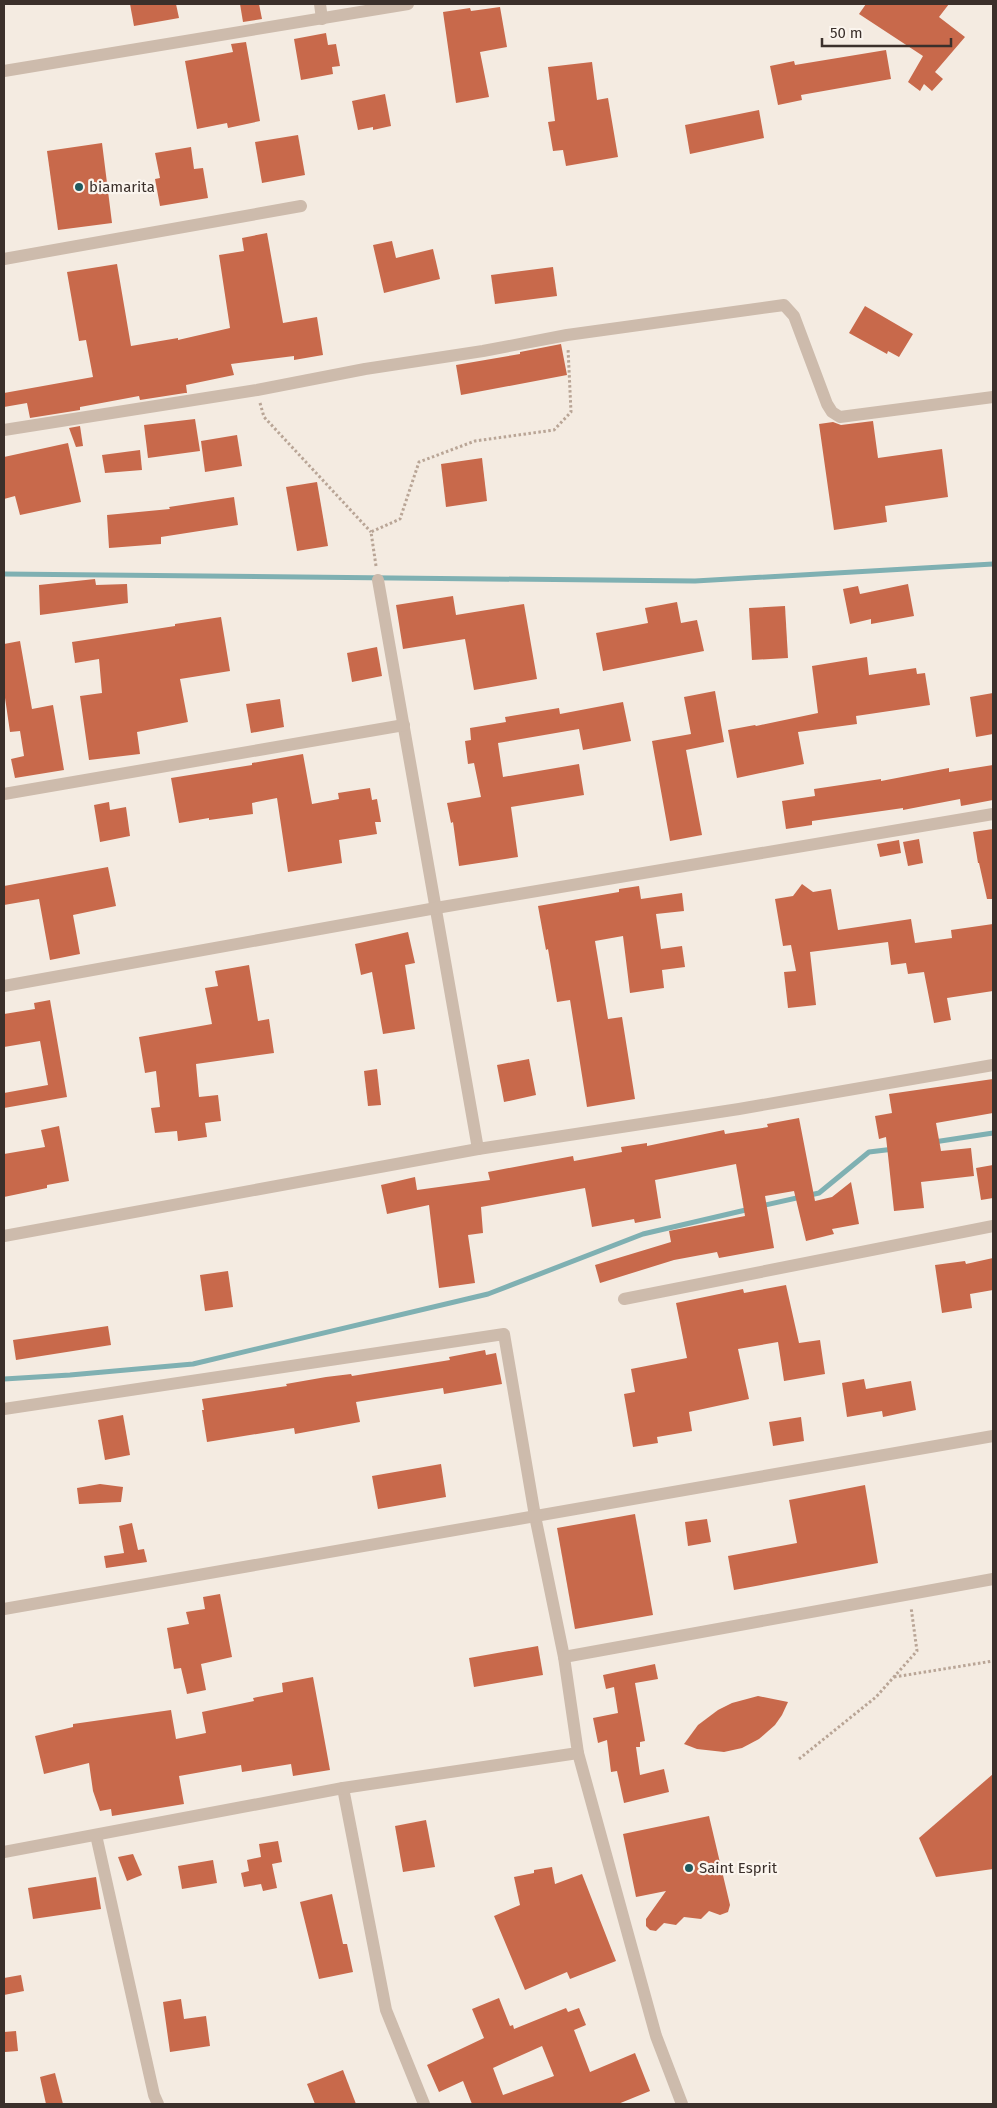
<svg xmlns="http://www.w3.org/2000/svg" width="997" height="2108" viewBox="0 0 997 2108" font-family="'Fira Sans',sans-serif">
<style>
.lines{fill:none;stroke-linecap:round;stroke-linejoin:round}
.stream{stroke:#7fb0b2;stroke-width:5}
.building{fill:#c8694b;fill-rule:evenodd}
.path{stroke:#b9a596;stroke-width:3;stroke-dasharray:2.5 2.5;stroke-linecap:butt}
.street{stroke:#cdbbac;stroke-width:12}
.poi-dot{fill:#1f5a5e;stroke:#fbf5ee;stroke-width:2}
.labels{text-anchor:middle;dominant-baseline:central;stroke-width:4.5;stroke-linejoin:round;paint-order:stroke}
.poi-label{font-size:15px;fill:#3b302b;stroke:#fbf5ee;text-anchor:start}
</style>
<rect width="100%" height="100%" fill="#f4ebe1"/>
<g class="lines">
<g class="stream">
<polyline points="4,574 695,581 993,564"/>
<polyline points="934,1142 993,1133"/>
<polyline points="761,1206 819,1193 869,1152 894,1149"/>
<polyline points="4,1379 70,1375 193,1364 488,1294 643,1234 750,1209"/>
</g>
</g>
<g class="building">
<polygon points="130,4 176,4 179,18 134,26"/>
<polygon points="240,4 259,4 262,19 243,22"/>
<polygon points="866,4 949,4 939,17 965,37 935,72 943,79 932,91 924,84 920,91 908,82 923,56 859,14"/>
<polygon points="500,7 507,47 480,52 489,97 456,103 443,12 470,8 471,11"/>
<polygon points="326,33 328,45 336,44 340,66 332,67 333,74 301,80 294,39"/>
<polygon points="246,42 260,121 228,128 227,123 197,129 185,61 233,52 231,44"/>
<polygon points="886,50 891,79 801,95 802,100 778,105 770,66 794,61 795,65"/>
<polygon points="592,62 597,100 608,98 618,157 566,166 563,150 553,151 548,122 555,121 548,67"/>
<polygon points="385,94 391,126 373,130 373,127 358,130 352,101"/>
<polygon points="759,110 764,138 690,154 685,125"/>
<polygon points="298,135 305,175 262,183 255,142"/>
<polygon points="102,143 112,223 58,230 47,151"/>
<polygon points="191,147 194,169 203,168 208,198 160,206 155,179 160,178 155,153"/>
<polygon points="267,233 283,323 317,317 323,355 294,360 294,356 231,364 234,375 186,385 187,393 185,393 140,400 139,396 80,407 80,410 30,418 27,403 4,407 4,393 93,377 86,340 79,341 67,272 117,264 131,346 178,338 178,340 230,328 219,255 244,251 242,238"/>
<polygon points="392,241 396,258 433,249 440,279 384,293 373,245"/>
<polygon points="553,267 557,296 495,304 491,275"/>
<polygon points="865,306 913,334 899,357 888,351 887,354 849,333"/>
<polygon points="561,344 567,375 461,395 456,365 520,354 520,352"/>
<polygon points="195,419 200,451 148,458 144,425"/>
<polygon points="873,421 878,458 942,449 948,497 885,506 887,522 834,530 819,424 833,422 841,425"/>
<polygon points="80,426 83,446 76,447 69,428"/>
<polygon points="237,435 242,466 205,472 201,441"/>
<polygon points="68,443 81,502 20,515 15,496 4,499 4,457"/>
<polygon points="140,450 142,470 105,473 102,455"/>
<polygon points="482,458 487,501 446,507 441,464"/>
<polygon points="317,482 328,546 297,551 286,487"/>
<polygon points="234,497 238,525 161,537 161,544 109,548 107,515 170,509 169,507"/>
<polygon points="95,579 96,585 127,584 128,603 40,615 39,585"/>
<polygon points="908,584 914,616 871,624 871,619 850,624 843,589 858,586 860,594"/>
<polygon points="453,596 456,615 524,604 537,679 474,690 465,639 403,649 396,605"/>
<polygon points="677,602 681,623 697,620 704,651 603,671 596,633 648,623 645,608"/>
<polygon points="785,606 788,658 752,660 749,608"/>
<polygon points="221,617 230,671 180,679 188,722 137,732 140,754 89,760 80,696 102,693 99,659 75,663 72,642 175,626 175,624"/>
<polygon points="20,641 32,709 53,705 64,770 15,778 11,759 24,756 20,731 10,732 4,691 4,644"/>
<polygon points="377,647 382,676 352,682 347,653"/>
<polygon points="867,657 869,675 916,668 917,674 925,673 930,705 856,716 857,724 798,732 804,764 737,778 728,730 755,725 756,726 818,713 812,666"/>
<polygon points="715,691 724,742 686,750 702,835 670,841 652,741 691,734 684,697"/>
<polygon points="993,693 993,734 976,737 970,697"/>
<polygon points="280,699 284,727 251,733 246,704"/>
<polygon points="623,702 631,741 583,750 579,729 498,743 503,777 579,764 584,795 511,807 518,857 459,866 453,822 451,823 447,803 481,797 474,763 468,764 465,741 471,740 470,728 506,722 505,717 559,708 560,714"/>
<polygon points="303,754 312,804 339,799 338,793 370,788 372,800 377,799 381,822 375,822 377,834 339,840 342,863 288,872 277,798 252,803 253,814 209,820 209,818 179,823 171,778 252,765 252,763"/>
<polygon points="993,765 993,800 961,806 960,799 903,810 903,808 812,821 812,825 786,829 782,801 815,796 814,789 881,779 881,781 949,768 949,772"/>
<polygon points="109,802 110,810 126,807 130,836 100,842 94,805"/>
<polygon points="993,829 993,899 987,899 979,863 978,863 973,832"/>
<polygon points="919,839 923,863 908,866 903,842"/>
<polygon points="899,840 901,853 880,857 877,844"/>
<polygon points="108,867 116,906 73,915 80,954 50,960 39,899 4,905 4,886"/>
<polygon points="802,884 813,892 831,889 838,930 911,919 915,943 952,938 951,930 993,924 993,991 947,998 951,1020 934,1023 924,972 908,974 906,963 891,965 888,942 810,952 816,1005 788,1008 784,972 796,971 791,945 783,946 775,899 793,896"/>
<polygon points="639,886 641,899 682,893 684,911 656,914 661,949 682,946 685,967 662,970 664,988 630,993 623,936 595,941 608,1019 622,1017 635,1099 587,1107 570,1000 557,1002 548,949 546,950 538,906 619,892 619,889"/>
<polygon points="408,932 415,963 405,965 415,1029 383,1034 372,972 361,975 355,944"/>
<polygon points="249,965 258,1021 269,1019 274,1053 196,1064 199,1097 218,1095 221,1121 205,1123 207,1137 178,1141 177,1131 155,1133 151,1108 160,1107 156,1071 145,1073 139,1037 212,1024 205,988 218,986 215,971"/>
<polygon points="50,1000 67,1097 4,1108 4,1093 48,1085 40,1041 4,1047 4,1014 35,1009 34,1003"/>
<polygon points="529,1059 536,1095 504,1102 497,1065"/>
<polygon points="377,1069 381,1105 368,1106 364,1071"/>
<polygon points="993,1079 993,1113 936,1123 941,1151 971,1148 974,1176 921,1182 924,1208 894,1211 886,1137 879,1139 875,1116 892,1113 889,1094"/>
<polygon points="799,1118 815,1201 832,1197 851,1182 859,1224 832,1229 834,1234 806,1241 794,1191 765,1196 774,1248 719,1258 717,1252 674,1260 600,1283 595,1265 671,1242 669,1231 745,1216 736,1164 655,1180 661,1218 635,1223 634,1219 592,1227 585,1188 481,1207 483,1233 468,1235 475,1283 439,1288 429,1205 387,1214 381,1185 415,1177 417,1190 490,1180 488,1172 573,1156 574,1161 622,1152 621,1147 647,1143 647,1146 724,1130 725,1134 768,1127 767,1124"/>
<polygon points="59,1126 69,1181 47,1185 47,1188 4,1197 4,1154 45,1147 41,1130"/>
<polygon points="993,1165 993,1198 981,1200 976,1168"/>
<polygon points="993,1258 993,1290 970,1294 972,1308 942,1313 935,1265 965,1261 966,1264"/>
<polygon points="228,1271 233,1307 205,1311 200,1275"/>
<polygon points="786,1285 799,1343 820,1340 825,1374 784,1381 778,1342 738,1349 749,1399 689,1412 692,1431 657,1437 658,1443 633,1447 624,1394 635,1392 631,1369 687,1358 676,1303 743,1289 744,1293"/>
<polygon points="108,1326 111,1345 16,1360 13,1340"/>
<polygon points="485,1350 486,1355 496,1353 502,1384 444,1394 443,1388 356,1402 360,1422 295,1434 294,1428 207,1442 202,1410 204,1410 202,1399 287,1386 286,1384 326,1377 351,1374 352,1376 450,1360 449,1357"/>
<polygon points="864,1379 866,1389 911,1381 916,1410 883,1417 882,1411 847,1417 842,1383"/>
<polygon points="123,1415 130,1455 105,1460 98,1420"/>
<polygon points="801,1417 804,1441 773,1446 769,1422"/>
<polygon points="441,1464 446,1497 378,1509 372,1476"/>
<polygon points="100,1484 123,1487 121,1502 79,1504 77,1488"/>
<polygon points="865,1485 878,1563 734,1590 728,1556 797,1543 789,1500"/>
<polygon points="635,1514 653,1615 575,1629 557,1528"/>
<polygon points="707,1519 711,1542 688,1546 685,1522"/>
<polygon points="132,1523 138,1550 144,1549 147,1562 106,1568 104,1556 124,1553 119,1526"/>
<polygon points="220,1594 232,1657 201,1664 206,1690 187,1694 181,1668 174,1669 167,1628 189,1624 186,1612 205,1609 203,1597"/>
<polygon points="538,1646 543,1675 474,1687 469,1658"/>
<polygon points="655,1664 658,1679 635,1683 645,1741 640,1742 640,1747 636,1747 640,1775 664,1769 669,1792 624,1803 617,1771 611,1772 607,1740 598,1743 593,1718 618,1713 614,1687 606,1689 603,1675"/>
<polygon points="313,1677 330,1770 293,1776 291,1764 242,1772 241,1765 179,1776 184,1804 112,1816 111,1809 100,1811 93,1791 89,1763 44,1774 35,1736 73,1727 73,1724 171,1710 176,1739 206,1733 202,1712 254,1701 253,1698 283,1692 282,1683"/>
<polygon points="758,1696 788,1702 782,1715 775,1725 759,1739 742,1748 724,1752 697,1749 684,1744 698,1725 718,1710 732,1703"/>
<polygon points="993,1774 993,1869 936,1877 919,1838"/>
<polygon points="709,1816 730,1905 728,1912 720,1915 709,1911 701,1919 684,1917 676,1925 664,1923 656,1931 650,1930 646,1926 646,1919 666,1891 636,1897 623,1834"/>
<polygon points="426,1820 435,1867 403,1872 395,1826"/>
<polygon points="278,1841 282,1862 272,1864 277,1888 263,1891 261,1884 244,1887 241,1873 249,1871 247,1860 261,1857 259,1844"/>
<polygon points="133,1854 142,1875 127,1881 118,1857"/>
<polygon points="213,1860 217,1883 182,1889 178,1866"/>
<polygon points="552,1867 555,1884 582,1874 616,1961 570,1979 567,1972 525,1990 494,1916 520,1905 514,1877 534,1873 534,1870"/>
<polygon points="96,1877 101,1909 33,1919 28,1888"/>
<polygon points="332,1894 343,1944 347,1944 353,1972 319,1979 300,1902"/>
<polygon points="21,1975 24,1991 4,1995 4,1978"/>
<path d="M499,1998L510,2026L513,2025L514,2029L566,2008L568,2012L579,2008L586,2025L574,2030L590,2072L635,2053L650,2091L618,2104H472L463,2081L439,2092L427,2065L484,2038L472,2009ZM542,2046L554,2076L503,2095L493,2068Z"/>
<polygon points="181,1999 184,2019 206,2016 210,2046 170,2052 163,2002"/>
<polygon points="16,2031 18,2051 5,2052 4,2032"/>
<polygon points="343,2070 356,2104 315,2104 307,2084"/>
<polygon points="55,2073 63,2104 46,2104 40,2077"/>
</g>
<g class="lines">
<g class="path">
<polyline points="260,403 264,417 371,532"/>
<polyline points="376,566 371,532 400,519 419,462 475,441 554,430 571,412 568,348"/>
<polyline points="894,1677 993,1661"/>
<polyline points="799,1759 876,1697 917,1651 911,1607"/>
</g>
<g class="street">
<polyline points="320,4 322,19"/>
<polyline points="4,71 408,4"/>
<polyline points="4,259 301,206"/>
<polyline points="4,430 257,390 365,369 483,351 567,335 784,305 794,316 827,404 832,412 840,417 993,397"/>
<polyline points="378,580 478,1149 739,1109 993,1065"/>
<polyline points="4,794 404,725"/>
<polyline points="4,986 436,908 993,814"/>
<polyline points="4,1236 478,1149"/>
<polyline points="624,1299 993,1226"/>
<polyline points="4,1409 504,1334 535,1516 564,1657"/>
<polyline points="4,1609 993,1436"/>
<polyline points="578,1753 656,2036 682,2104"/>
<polyline points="343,1788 386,2010 424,2104"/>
<polyline points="96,1835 154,2095 158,2104"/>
<polyline points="4,1852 343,1788 578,1753 564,1657 993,1579"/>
</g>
</g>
<g class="poi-dot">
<circle cx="79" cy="187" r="5"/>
<circle cx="689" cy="1868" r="5"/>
</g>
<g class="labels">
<g class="poi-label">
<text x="89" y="187">biamarita</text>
<text x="699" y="1868">Saint Esprit</text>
</g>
</g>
<rect width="997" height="2108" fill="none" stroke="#3b302b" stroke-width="10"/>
<path d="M822 38v8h129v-8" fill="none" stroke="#3b302b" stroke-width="2.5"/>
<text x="830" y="38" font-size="15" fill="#3b302b" stroke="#fbf5ee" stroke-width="4" paint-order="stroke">50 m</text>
</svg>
